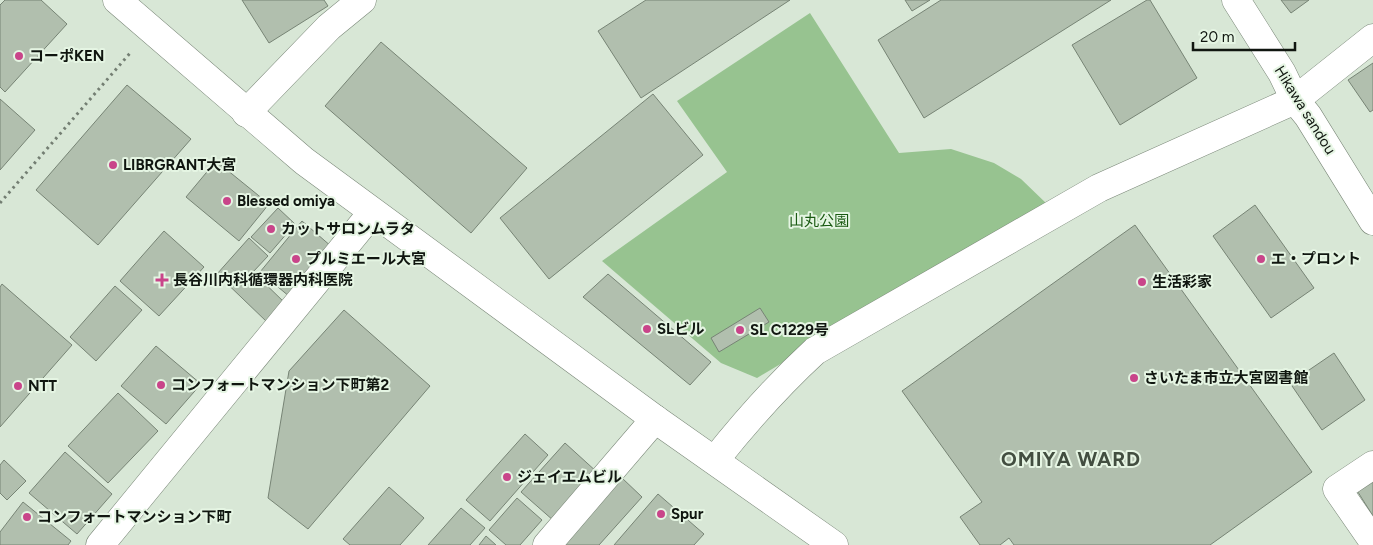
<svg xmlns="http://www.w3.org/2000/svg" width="1373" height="545" viewBox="0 0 1373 545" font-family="Figtree,'Noto Sans JP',sans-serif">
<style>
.green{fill:#97c390}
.building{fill:#b1bfae;stroke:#778475}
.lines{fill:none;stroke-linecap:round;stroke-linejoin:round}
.minor-casing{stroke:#7a8778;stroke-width:29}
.path{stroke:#737e72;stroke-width:3;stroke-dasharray:2.5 4;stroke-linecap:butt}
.minor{stroke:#fff;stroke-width:28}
.poi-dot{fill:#c9458a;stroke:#e5f5e3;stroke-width:2}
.labels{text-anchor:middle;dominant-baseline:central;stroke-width:4;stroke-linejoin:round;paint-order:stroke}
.poi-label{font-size:15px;font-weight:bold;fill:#101610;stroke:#e5f5e3;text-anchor:start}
.street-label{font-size:15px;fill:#101610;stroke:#e5f5e3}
.park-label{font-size:15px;fill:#1a5a12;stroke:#e5f5e3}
.district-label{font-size:20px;font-weight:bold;letter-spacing:1px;fill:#424e40;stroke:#e5f5e3}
</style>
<rect width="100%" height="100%" fill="#d8e7d6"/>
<polygon class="green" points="810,13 899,153 951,149 994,163 1021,179 1048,205 757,378 721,363 602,261 727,172 677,101"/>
<g class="building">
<polygon points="5,0 41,0 67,24 5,92 0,87 0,5"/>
<polygon points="242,0 324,0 328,6 269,43"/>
<polygon points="646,0 790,0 641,98 598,31"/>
<polygon points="905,0 930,0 912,11"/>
<polygon points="941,0 1111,0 924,118 878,40"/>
<polygon points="1147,0 1150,0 1197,78 1120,125 1072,45"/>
<polygon points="1281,0 1309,0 1291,13"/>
<polygon points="381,42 527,168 471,233 325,106"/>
<polygon points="1373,63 1373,110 1370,112 1348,80"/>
<polygon points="127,85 191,139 98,245 36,190"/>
<polygon points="653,94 703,155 549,279 500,218"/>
<polygon points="0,99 35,130 0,170"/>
<polygon points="216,161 269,204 239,241 186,197"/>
<polygon points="1255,205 1314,288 1271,318 1213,236"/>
<polygon points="278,208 295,224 270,253 251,237"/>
<polygon points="302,221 332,247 290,297 260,272"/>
<polygon points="1135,225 1312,472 1210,545 1014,545 1009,538 1000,545 980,545 960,517 982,502 902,391"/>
<polygon points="164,231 204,267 159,316 120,281"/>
<polygon points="249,238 268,256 253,272 285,303 267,322 217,274"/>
<polygon points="608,274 711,362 690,385 583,297"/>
<polygon points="2,284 72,345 0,427 0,287"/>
<polygon points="115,286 142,310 96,361 70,337"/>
<polygon points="760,308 769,322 719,352 711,338"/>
<polygon points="344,310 430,386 308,529 268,498 289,371"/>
<polygon points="156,346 201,384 166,424 121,386"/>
<polygon points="1334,353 1365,400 1322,430 1290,383"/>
<polygon points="118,393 158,431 108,483 68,446"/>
<polygon points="525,434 548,455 490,521 466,500"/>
<polygon points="565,443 598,473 554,521 521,492"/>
<polygon points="65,452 112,494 77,534 29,493"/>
<polygon points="4,460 26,481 7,500 0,493 0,465"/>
<polygon points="622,478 642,497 599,545 562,545"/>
<polygon points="1373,478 1373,516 1356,489"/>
<polygon points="389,487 424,518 400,545 350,545 343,539"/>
<polygon points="658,494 704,534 694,545 614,545"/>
<polygon points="517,498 542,520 520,545 506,545 489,530"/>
<polygon points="23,502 71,541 68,545 0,545 0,532"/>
<polygon points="461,508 485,528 470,545 428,545"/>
<polygon points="486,536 496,545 479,545"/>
</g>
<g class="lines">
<defs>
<g id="minor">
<polyline points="117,0 304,161 655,419 834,545"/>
<polyline points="1236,0 1282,73 1295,100 1308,116 1373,221"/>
<polyline points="246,113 329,27 362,0"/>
<path d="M715,460C746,421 778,385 815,351L1099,188L1295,100L1373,38"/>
<polyline points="1373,465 1337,489 1373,541"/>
<polyline points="100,545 372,213"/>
<polyline points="547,545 655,419"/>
</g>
</defs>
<use href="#minor" class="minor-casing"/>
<polyline class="path" points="0,203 131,52"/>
<use href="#minor" class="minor"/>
</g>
<g class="poi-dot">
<circle cx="19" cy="56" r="5"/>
<circle cx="113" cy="165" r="5"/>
<circle cx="227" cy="201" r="5"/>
<circle cx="271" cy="229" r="5"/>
<circle cx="296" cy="259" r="5"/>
<circle cx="1261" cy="259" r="5"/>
<path d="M159.5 272.5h5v5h5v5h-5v5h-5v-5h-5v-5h5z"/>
<circle cx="1142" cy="282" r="5"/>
<circle cx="647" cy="329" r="5"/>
<circle cx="740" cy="330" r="5"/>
<circle cx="1134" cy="378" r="5"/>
<circle cx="161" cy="385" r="5"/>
<circle cx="18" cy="386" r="5"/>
<circle cx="507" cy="477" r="5"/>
<circle cx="661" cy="514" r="5"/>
<circle cx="27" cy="517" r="5"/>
</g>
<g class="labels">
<g class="poi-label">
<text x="29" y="56">コーポKEN</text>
<text x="123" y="165">LIBRGRANT大宮</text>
<text x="237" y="201">Blessed omiya</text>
<text x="281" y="229">カットサロンムラタ</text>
<text x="306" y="259">プルミエール大宮</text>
<text x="1271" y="259">エ・プロント</text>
<text x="173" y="280">長谷川内科循環器内科医院</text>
<text x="1152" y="282">生活彩家</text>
<text x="657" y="329">SLビル</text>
<text x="750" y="330">SL C1229号</text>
<text x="1144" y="378">さいたま市立大宮図書館</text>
<text x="171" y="385">コンフォートマンション下町第2</text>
<text x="28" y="386">NTT</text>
<text x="517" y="477">ジェイエムビル</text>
<text x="671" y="514">Spur</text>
<text x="37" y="517">コンフォートマンション下町</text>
</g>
<g class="street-label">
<text transform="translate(1305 110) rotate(58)">Hikawa sandou</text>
</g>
<g class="park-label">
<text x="819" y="221">山丸公園</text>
</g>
<g class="district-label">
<text x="1071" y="459">OMIYA WARD</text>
</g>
</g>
<path d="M1193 42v8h102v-8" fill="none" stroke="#101610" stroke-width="2.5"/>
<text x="1200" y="42" font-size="15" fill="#101610" stroke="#e5f5e3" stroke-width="4" paint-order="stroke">20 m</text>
</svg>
